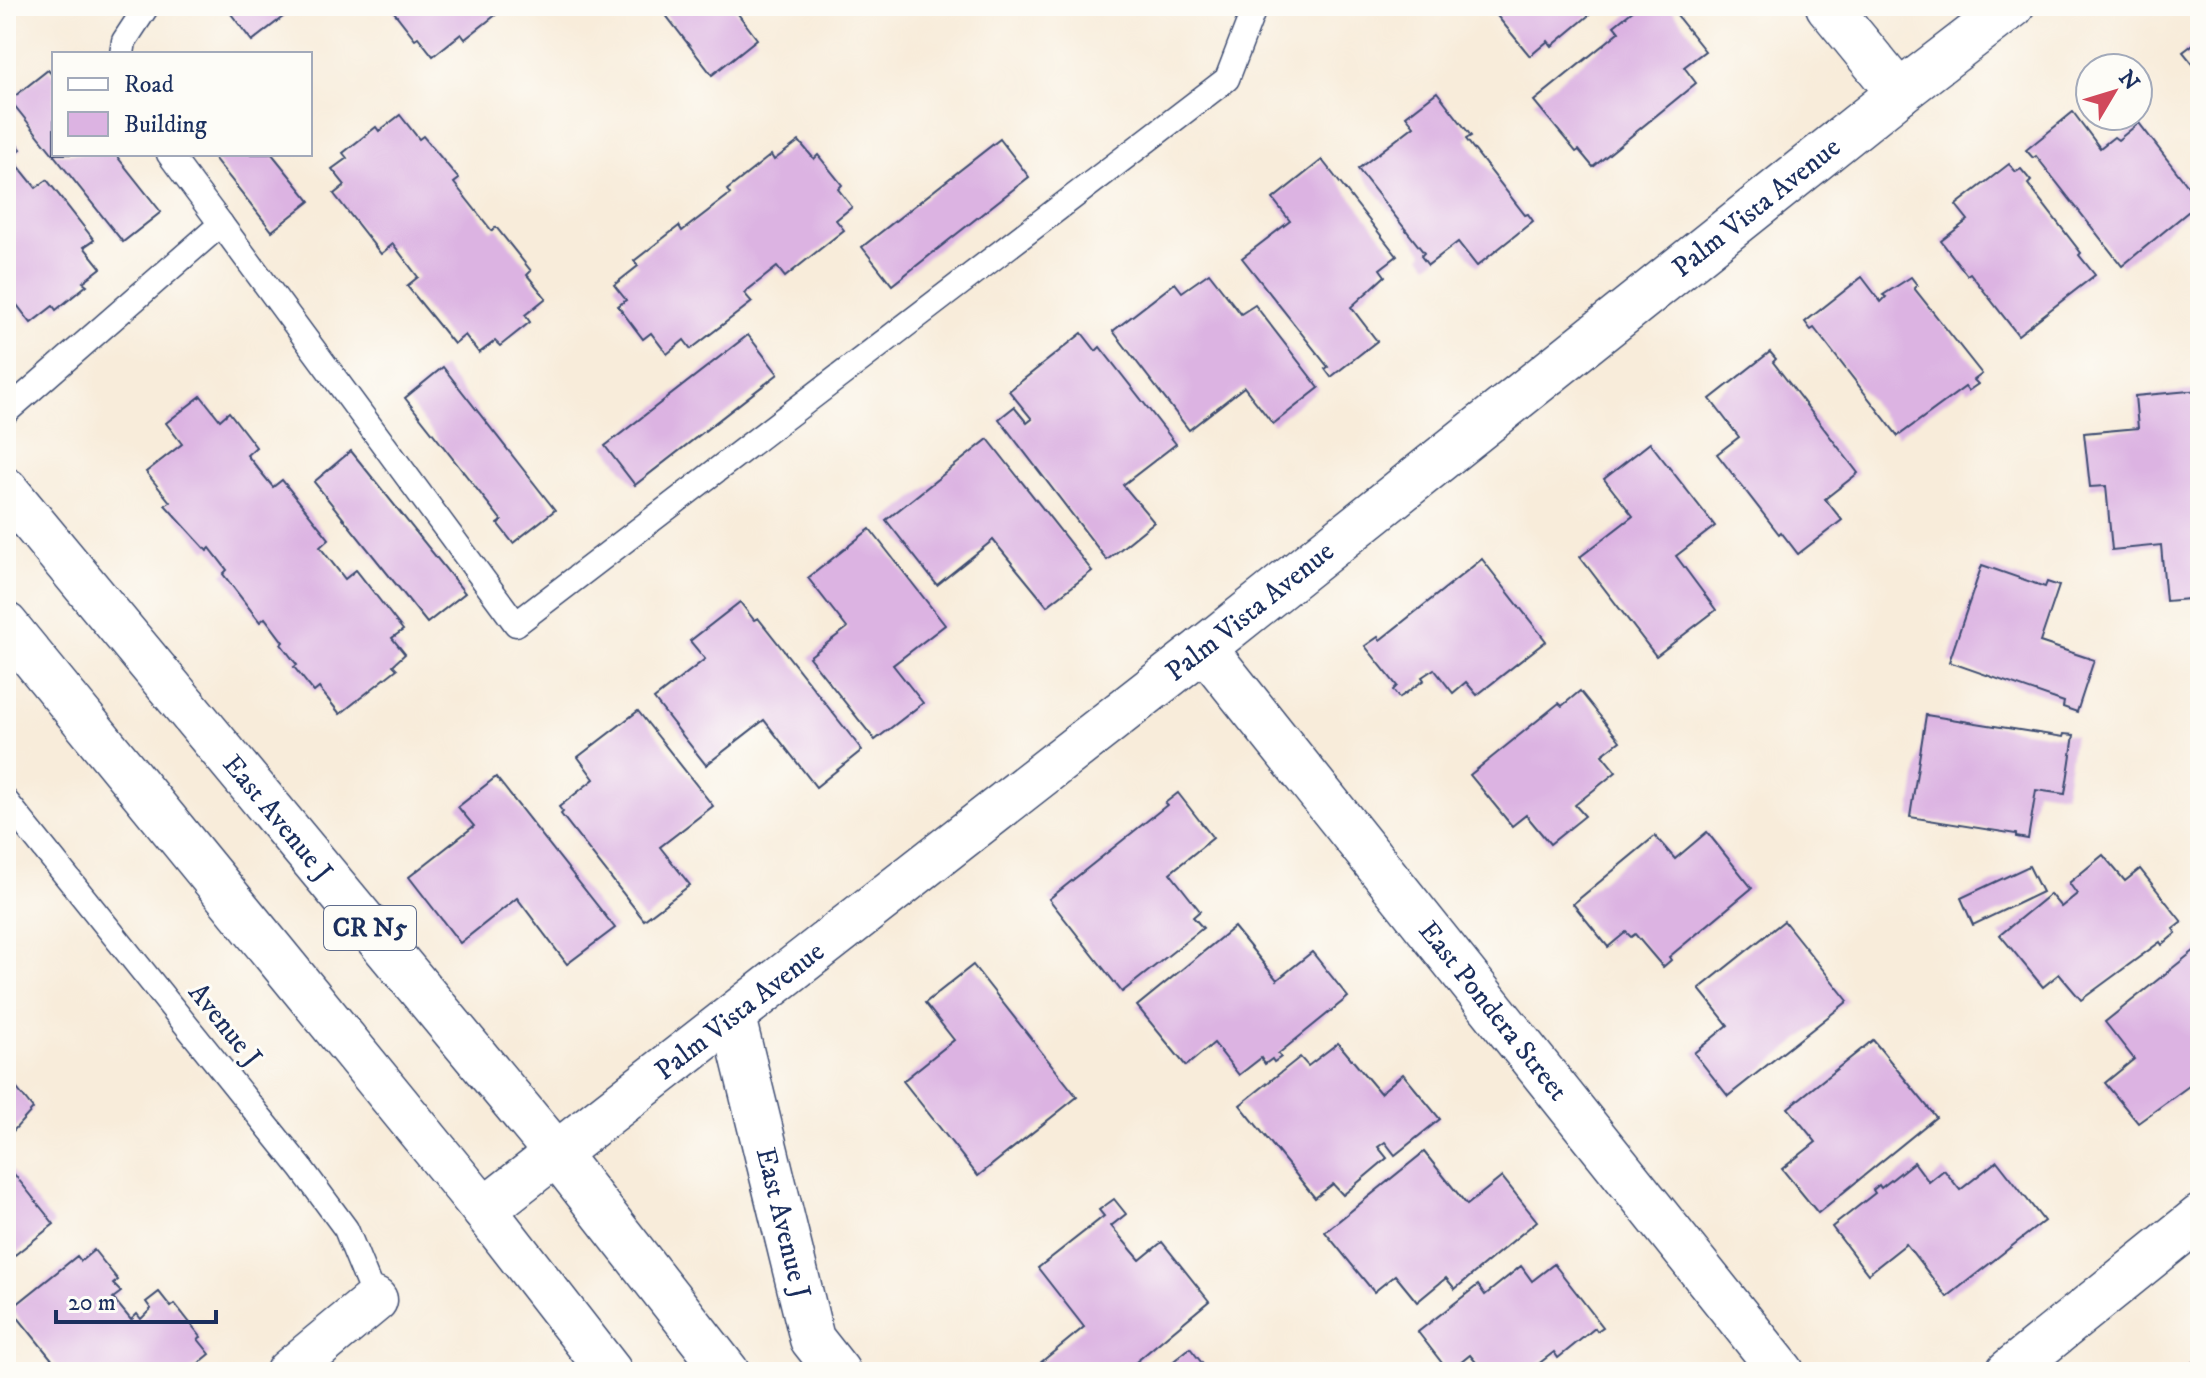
<svg xmlns="http://www.w3.org/2000/svg" width="2206" height="1378" viewBox="0 0 2206 1378" font-family="'IM FELL DW Pica',serif">
<style>
.building{fill:#dcb3e2}
.lines{fill:none;stroke-linecap:round;stroke-linejoin:round}
.service-casing{stroke:#3c4b71;stroke-width:27}
.minor-casing{stroke:#3c4b71;stroke-width:47}
.primary-casing{stroke:#3c4b71;stroke-width:47}
.service{stroke:#fff;stroke-width:24}
.minor{stroke:#fff;stroke-width:44}
.primary{stroke:#fff;stroke-width:44}
.labels{text-anchor:middle;dominant-baseline:central;stroke-width:6;stroke-linejoin:round;paint-order:stroke}
.shield{fill:#fdfcf7;stroke:#5f6c8c;stroke-width:2}
.shield-label{font-size:26px;font-weight:bold;fill:#1b2f5e}
.street-label{font-size:28px;fill:#1b2f5e;stroke:#fdfcf7}
</style>
<rect width="100%" height="100%" fill="#fdfcf7"/>
<filter id="ink" filterUnits="userSpaceOnUse"><feTurbulence type="fractalNoise" baseFrequency=".0125" numOctaves="2"/><feDisplacementMap in="SourceGraphic" scale="16" xChannelSelector="R" yChannelSelector="G"/><feConvolveMatrix kernelMatrix="1 2 1 2 8 2 1 2 1" color-interpolation-filters="sRGB"/></filter>
<filter id="wash" filterUnits="userSpaceOnUse"><feTurbulence type="fractalNoise" baseFrequency=".006" numOctaves="4" result="noise"/><feDisplacementMap in="SourceGraphic" scale="32" xChannelSelector="R" yChannelSelector="G"/><feGaussianBlur stdDeviation="1.8" result="paint"/><feColorMatrix in="noise" values="0 0 0 0 0 0 0 0 0 0 0 0 0 0 0 0 0 1.4 0 .05"/><feComposite in="paint" operator="in"/></filter>
<g filter="url(#wash)">
<rect width="100%" height="100%" fill="#f8ecda"/>
<g id="blocks">
<g class="building">
<polygon points="225,6 297,6 252,41"/>
<polygon points="395,6 507,6 465,39 461,34 433,56 418,37 415,39 391,8"/>
<polygon points="666,6 732,6 757,39 712,75 662,10"/>
<polygon points="1489,6 1600,6 1552,46 1548,41 1530,56"/>
<polygon points="1639,6 1669,6 1705,51 1684,67 1696,83 1593,167 1579,150 1576,152 1534,101 1619,32 1614,26"/>
<polygon points="2200,39 2200,73 2183,52"/>
<polygon points="48,70 54,77 54,154 115,154 161,212 123,242 10,100"/>
<polygon points="1437,92 1471,136 1466,139 1525,215 1528,214 1533,221 1477,266 1458,242 1428,265 1421,256 1424,253 1358,169 1414,126 1406,116"/>
<polygon points="2073,112 2100,148 2114,137 2118,140 2139,123 2200,202 2122,266 2036,156 2033,158 2026,150"/>
<polygon points="400,115 419,139 423,136 459,179 454,183 492,231 496,227 531,271 527,275 546,298 525,315 530,322 500,346 495,341 479,353 465,335 454,344 407,286 418,277 393,244 381,254 334,194 345,185 332,169 347,158 343,153 376,127 379,131"/>
<polygon points="6,130 21,149 11,157 36,188 47,180 94,240 84,247 101,268 83,282 87,285 56,310 53,306 31,323 10,296 6,299"/>
<polygon points="1000,139 1029,177 892,285 862,247"/>
<polygon points="799,141 814,159 818,155 842,185 838,189 852,207 836,220 844,230 785,277 777,267 744,293 752,302 691,349 684,340 667,354 651,333 643,339 618,306 626,300 614,285 638,266 634,261 679,226 682,231 730,194 727,190 771,155 774,160"/>
<polygon points="211,154 272,154 310,201 272,231"/>
<polygon points="1322,160 1397,256 1380,269 1385,276 1351,307 1377,341 1331,377 1325,369 1328,367 1242,258 1290,221 1273,199"/>
<polygon points="2009,164 2016,172 2021,169 2031,181 2028,184 2081,253 2079,255 2095,275 2018,335 1970,273 1967,275 1941,241 1968,220 1956,205"/>
<polygon points="1209,273 1241,314 1255,305 1319,388 1273,424 1244,387 1189,430 1113,331 1175,283 1182,292"/>
<polygon points="1862,277 1881,302 1886,297 1883,295 1911,277 1917,285 1914,288 1982,374 1974,380 1978,384 1968,391 1965,387 1898,436 1814,328 1811,330 1805,322"/>
<polygon points="1082,333 1096,351 1100,347 1176,444 1123,485 1154,522 1107,560 999,419 1014,407 1027,423 1032,419 1009,391"/>
<polygon points="748,335 778,374 635,485 605,446"/>
<polygon points="1770,352 1776,359 1773,362 1858,473 1825,499 1842,520 1798,554 1781,532 1779,534 1717,454 1739,437 1710,399"/>
<polygon points="443,367 555,510 513,543 498,524 502,521 405,398"/>
<polygon points="2200,390 2200,598 2166,601 2161,545 2112,550 2106,486 2090,487 2084,433 2138,428 2135,396"/>
<polygon points="201,396 220,420 229,412 256,447 247,455 273,487 282,480 329,539 320,547 345,579 356,570 403,630 392,638 405,654 393,665 397,669 340,714 319,688 314,692 294,667 297,665 281,644 283,642 265,618 260,622 223,574 227,570 210,548 207,551 165,505 170,502 146,472 182,444 166,423"/>
<polygon points="988,439 1092,571 1047,606 993,540 937,585 886,520"/>
<polygon points="1650,443 1715,526 1676,556 1716,610 1656,656 1580,557 1633,516 1604,479"/>
<polygon points="351,451 465,593 427,623 314,482"/>
<polygon points="870,529 945,625 893,665 923,703 875,740 809,657 847,628 808,578"/>
<polygon points="1482,559 1546,641 1477,695 1466,682 1453,693 1434,669 1422,677 1424,680 1399,698 1393,690 1397,686 1365,646 1378,637 1380,640"/>
<polygon points="1982,565 2045,587 2047,582 2059,586 2040,642 2094,660 2077,712 2063,707 2064,702 1949,662"/>
<polygon points="740,602 754,620 758,618 862,750 816,787 764,720 706,765 654,699 705,659 690,641"/>
<polygon points="1580,691 1620,741 1602,755 1616,772 1575,805 1585,816 1550,844 1526,815 1512,826 1470,775 1559,703 1562,706"/>
<polygon points="638,711 713,806 660,847 690,885 644,920 561,814 563,812 559,807 594,779 578,757"/>
<polygon points="1926,715 2063,737 2064,734 2074,735 2065,794 2036,790 2028,839 2016,837 2016,834 1910,817"/>
<polygon points="496,777 615,928 567,964 517,898 460,943 409,877 474,826 458,807"/>
<polygon points="1178,793 1213,838 1170,873 1200,911 1193,917 1203,928 1122,992 1049,899 1167,805 1165,803"/>
<polygon points="1707,832 1752,888 1669,957 1671,960 1663,967 1635,934 1631,937 1626,932 1608,947 1573,904 1655,836 1675,859"/>
<polygon points="2103,855 2125,881 2140,869 2182,922 2173,929 2176,933 2162,945 2160,942 2081,1000 2059,974 2043,987 2000,935 2050,894 2061,907 2077,894 2069,883"/>
<polygon points="2029,866 2042,892 1973,925 1961,898"/>
<polygon points="1784,921 1848,1001 1728,1096 1694,1053 1728,1025 1699,989"/>
<polygon points="1234,927 1277,980 1312,952 1348,997 1278,1054 1281,1057 1274,1062 1272,1059 1265,1064 1261,1058 1239,1075 1214,1043 1186,1066 1137,1006"/>
<polygon points="2200,946 2200,1078 2138,1123 2105,1083 2134,1059 2105,1022"/>
<polygon points="973,965 1077,1097 978,1176 903,1081 954,1040 925,1003"/>
<polygon points="1873,1040 1936,1117 1818,1213 1782,1169 1816,1142 1788,1108"/>
<polygon points="1338,1043 1380,1093 1403,1074 1440,1119 1395,1155 1385,1142 1378,1147 1387,1158 1343,1195 1333,1184 1315,1198 1240,1105 1300,1057 1308,1066"/>
<polygon points="6,1075 33,1109 6,1139"/>
<polygon points="1424,1152 1467,1205 1502,1177 1537,1221 1455,1289 1446,1278 1417,1302 1395,1275 1374,1292 1325,1232"/>
<polygon points="1997,1161 2044,1221 1947,1297 1906,1244 1868,1274 1832,1227 1875,1193 1873,1190 1879,1185 1881,1188 1914,1162 1929,1182 1944,1170 1960,1190"/>
<polygon points="6,1164 54,1224 6,1262"/>
<polygon points="1114,1199 1126,1214 1111,1226 1140,1260 1162,1242 1209,1301 1124,1372 1029,1372 1084,1327 1038,1268 1104,1216 1099,1210"/>
<polygon points="94,1250 118,1280 113,1284 121,1292 113,1298 131,1320 137,1314 141,1319 151,1309 146,1302 159,1292 171,1307 175,1304 201,1337 198,1339 210,1354 188,1372 62,1372 11,1309 77,1256 81,1261"/>
<polygon points="1554,1264 1603,1327 1597,1331 1595,1328 1558,1358 1554,1352 1528,1372 1484,1372 1470,1355 1449,1372 1418,1332 1478,1285 1485,1295 1521,1266 1532,1281"/>
<polygon points="1190,1348 1209,1372 1160,1372"/>
<polygon points="2200,1357 2200,1372 2181,1372"/>
</g>
</g>
</g>
<g filter="url(#ink)">
<use href="#blocks" fill-opacity="0" stroke="#3c4b71" stroke-width="2"/>
<g class="lines">
<defs>
<g id="service">
<polyline points="122,54 124,41 147,6"/>
<polyline points="169,154 221,224"/>
<polyline points="6,412 221,224 516,624 1227,79 1255,6"/>
<polyline points="6,801 301,1168 346,1229 375,1300"/>
</g>
<g id="minor">
<polyline points="1828,6 1899,93"/>
<path id="s1" d="M1204,648L1782,1372"/>
<path id="s2" d="M733,1017L812,1339L838,1372"/>
<path id="s3" d="M484,1210L1204,648L1899,93L2012,6"/>
<polyline points="288,1372 375,1300"/>
<polyline points="2008,1372 2200,1217"/>
</g>
<g id="primary">
<path id="s4" d="M6,490L556,1153L727,1372"/>
<polyline points="6,625 484,1210 610,1372"/>
</g>
</defs>
<use href="#service" class="service-casing"/>
<use href="#minor" class="minor-casing"/>
<use href="#primary" class="primary-casing"/>
<use href="#service" class="service"/>
<use href="#minor" class="minor"/>
<use href="#primary" class="primary"/>
</g>
</g>
<g class="labels">
<rect class="shield" x="324" y="906" width="92" height="44" rx="6"/>
<g class="shield-label">
<text x="370" y="928">CR N5</text>
</g>
<g class="street-label">
<text stroke="none"><textPath href="#s3" startOffset="1620">Palm Vista Avenue</textPath></text>
<text stroke="none"><textPath href="#s3" startOffset="972">Palm Vista Avenue</textPath></text>
<text stroke="none"><textPath href="#s4" startOffset="426">East Avenue J</textPath></text>
<text stroke="none"><textPath href="#s1" startOffset="464">East Pondera Street</textPath></text>
<text stroke="none"><textPath href="#s3" startOffset="324">Palm Vista Avenue</textPath></text>
<text transform="translate(225 1025) rotate(51)">Avenue J</text>
<text stroke="none"><textPath href="#s2" startOffset="212">East Avenue J</textPath></text>
</g>
</g>
<rect width="2206" height="1378" fill="none" stroke="#fdfcf7" stroke-width="32"/>
<rect x="52" y="52" width="260" height="104" fill="#fdfcf7" stroke="#a3aaba" stroke-width="2"/>
<rect x="68" y="78" width="40" height="12" fill="#ffffff" stroke="#a3aaba" stroke-width="2"/>
<text x="124" y="92" font-size="24" fill="#1b2f5e">Road</text>
<rect x="68" y="112" width="40" height="24" fill="#dcb3e2" stroke="#a3aaba" stroke-width="2"/>
<text x="124" y="132" font-size="24" fill="#1b2f5e">Building</text>
<g transform="translate(2114 92) rotate(52)"><circle r="38" fill="#fdfcf7" stroke="#a3aaba" stroke-width="2"/>
<path d="M0-6L14 30L0 20L-14 30Z" fill="#d1495b"/>
<text y="-12" font-size="22" font-weight="bold" text-anchor="middle" fill="#1b2f5e">N</text>
</g>
<path d="M56 1310v12h160v-12" fill="none" stroke="#1b2f5e" stroke-width="4"/>
<text x="68" y="1310" font-size="24" fill="#1b2f5e" stroke="#fdfcf7" stroke-width="6" paint-order="stroke">20 m</text>
</svg>
